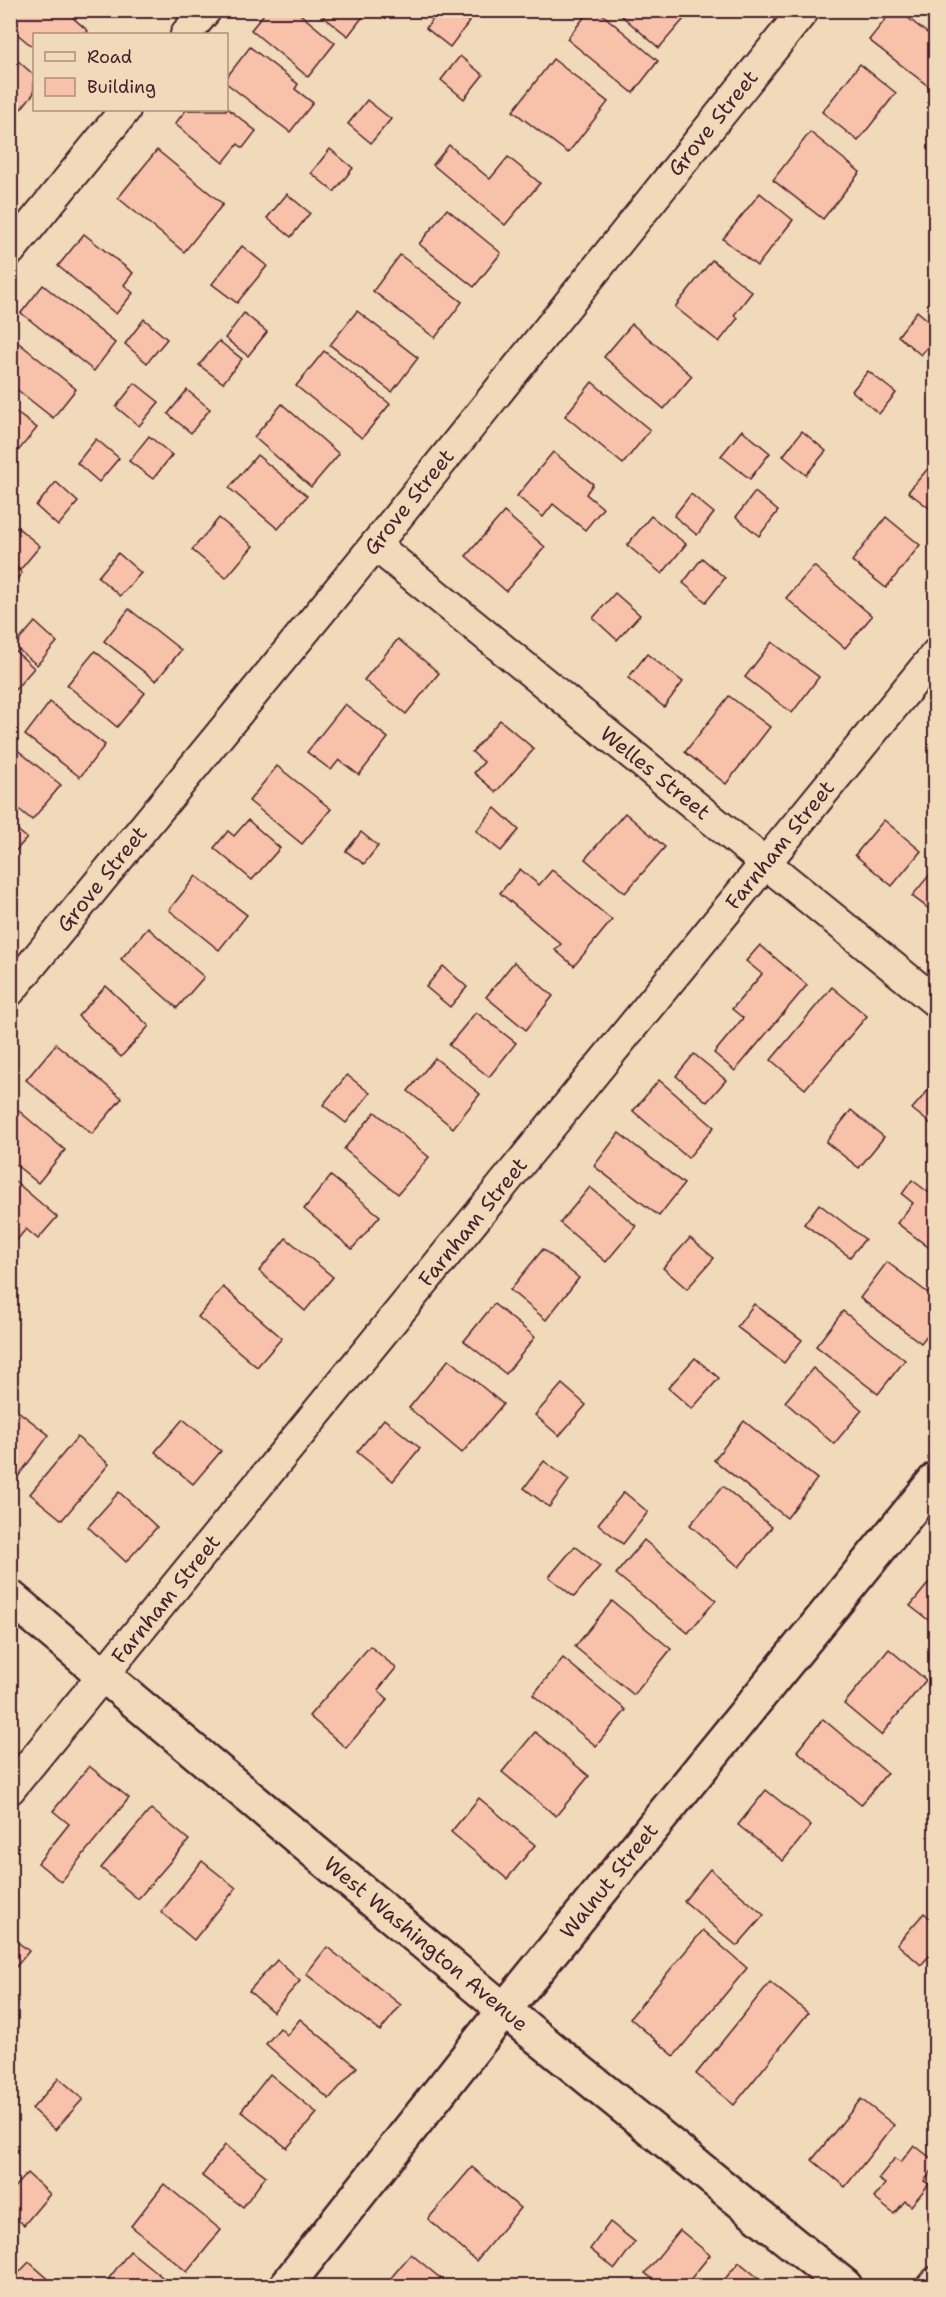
<svg xmlns="http://www.w3.org/2000/svg" width="946" height="2297" viewBox="0 0 946 2297" font-family="'Shantell Sans',sans-serif">
<style>
.building{fill:#f7c1aa;stroke:#4a1f2b;stroke-width:1.5}
.lines{fill:none;stroke-linecap:round;stroke-linejoin:round}
.minor-casing{stroke:#4a1f2b;stroke-width:34}
.tertiary-casing{stroke:#4a1f2b;stroke-width:38}
.minor{stroke:#f0dab9;stroke-width:30}
.tertiary{stroke:#f0dab9;stroke-width:33}
.labels{text-anchor:middle;dominant-baseline:central;stroke-width:4.5;stroke-linejoin:round;paint-order:stroke}
.street-label{font-size:21px;fill:#4a1f2b;stroke:#f0dab9}
</style>
<rect width="100%" height="100%" fill="#f0dab9"/>
<filter id="ink" filterUnits="userSpaceOnUse"><feTurbulence type="fractalNoise" baseFrequency=".0167" numOctaves="2"/><feDisplacementMap in="SourceGraphic" scale="12" xChannelSelector="R" yChannelSelector="G"/><feConvolveMatrix kernelMatrix="1 2 1 2 8 2 1 2 1" color-interpolation-filters="sRGB"/></filter>
<g filter="url(#ink)">
<g class="building">
<polygon points="10,10 64,10 88,31 86,34 34,34 34,48 10,28"/>
<polygon points="267,10 295,10 335,43 308,77 251,30"/>
<polygon points="315,10 368,10 348,36"/>
<polygon points="440,10 454,10 469,22 450,47 426,28"/>
<polygon points="590,10 597,10 658,61 633,93 567,39"/>
<polygon points="615,10 686,10 689,13 659,48"/>
<polygon points="893,10 898,10 936,40 936,84 932,89 869,40"/>
<polygon points="250,47 298,84 295,89 313,103 290,132 226,83 226,78"/>
<polygon points="10,54 34,75 34,93 16,115 10,110"/>
<polygon points="460,56 483,75 464,99 441,80"/>
<polygon points="553,59 608,102 568,153 513,111"/>
<polygon points="860,64 896,93 858,141 822,112"/>
<polygon points="367,100 391,119 371,143 348,124"/>
<polygon points="226,107 256,131 243,148 238,144 223,163 175,124 186,110 226,110"/>
<polygon points="810,132 860,172 823,219 773,180"/>
<polygon points="449,145 490,179 508,157 540,183 505,225 433,165"/>
<polygon points="330,149 353,168 334,192 311,173"/>
<polygon points="157,150 223,204 184,252 118,198"/>
<polygon points="760,193 793,220 757,266 723,239"/>
<polygon points="287,194 310,213 291,237 267,218"/>
<polygon points="447,209 501,253 474,287 419,244"/>
<polygon points="84,234 133,273 124,285 133,293 116,314 58,266"/>
<polygon points="242,246 267,266 237,303 212,284"/>
<polygon points="400,255 462,302 435,338 373,291"/>
<polygon points="712,260 752,292 734,315 738,318 719,342 675,307"/>
<polygon points="43,285 115,343 94,371 21,313"/>
<polygon points="357,311 418,358 392,392 330,345"/>
<polygon points="917,311 936,327 936,336 921,355 898,336"/>
<polygon points="244,313 267,332 248,356 225,338"/>
<polygon points="144,319 167,339 147,363 125,344"/>
<polygon points="632,324 692,376 664,409 604,357"/>
<polygon points="10,336 76,389 53,418 10,384"/>
<polygon points="219,341 242,359 223,383 199,365"/>
<polygon points="324,351 390,404 362,438 296,386"/>
<polygon points="868,371 896,393 879,414 852,391"/>
<polygon points="592,382 650,430 623,464 565,416"/>
<polygon points="135,383 159,402 139,426 116,407"/>
<polygon points="187,390 210,409 191,433 168,414"/>
<polygon points="282,404 339,454 311,487 254,437"/>
<polygon points="10,408 37,428 10,461"/>
<polygon points="742,430 770,453 750,479 721,456"/>
<polygon points="802,431 826,451 806,475 783,456"/>
<polygon points="149,436 172,455 153,479 129,461"/>
<polygon points="96,439 119,458 99,482 77,463"/>
<polygon points="553,452 593,484 586,494 603,508 585,530 553,504 543,517 517,496"/>
<polygon points="257,455 307,496 278,529 229,488"/>
<polygon points="936,459 936,513 908,492"/>
<polygon points="56,482 78,502 58,526 36,506"/>
<polygon points="755,492 778,511 759,536 736,517"/>
<polygon points="691,494 714,513 697,535 674,516"/>
<polygon points="504,512 545,547 506,591 466,556"/>
<polygon points="651,516 686,544 662,574 627,545"/>
<polygon points="886,517 920,545 886,588 852,561"/>
<polygon points="219,518 253,546 226,578 192,550"/>
<polygon points="17,527 40,546 20,570 10,562 10,535"/>
<polygon points="118,553 141,573 120,596 98,577"/>
<polygon points="702,558 725,578 706,602 683,583"/>
<polygon points="10,563 22,573 10,587"/>
<polygon points="814,566 872,616 845,648 786,598"/>
<polygon points="615,593 640,615 617,640 593,618"/>
<polygon points="129,609 181,650 156,681 104,641"/>
<polygon points="35,622 57,642 37,665 14,646"/>
<polygon points="398,639 439,673 406,714 364,680"/>
<polygon points="772,642 819,677 792,713 745,677"/>
<polygon points="12,648 34,668 14,691 10,688"/>
<polygon points="95,651 145,693 117,727 67,685"/>
<polygon points="647,654 683,682 664,707 628,678"/>
<polygon points="729,696 770,727 726,784 685,752"/>
<polygon points="50,702 105,745 80,777 25,735"/>
<polygon points="345,704 388,738 359,775 339,760 331,770 307,752"/>
<polygon points="500,720 534,749 496,792 474,773 484,762 472,752"/>
<polygon points="15,748 61,785 32,820 10,802 10,754"/>
<polygon points="277,766 331,809 302,844 249,801"/>
<polygon points="495,808 519,830 501,851 476,831"/>
<polygon points="625,813 665,847 625,893 585,859"/>
<polygon points="248,820 280,848 252,880 214,848 228,831 234,836"/>
<polygon points="884,820 921,851 892,886 855,855"/>
<polygon points="10,824 27,838 10,857"/>
<polygon points="361,832 378,846 364,864 346,851"/>
<polygon points="936,867 936,914 912,896"/>
<polygon points="520,869 539,885 552,870 612,920 574,966 555,950 561,944 500,893"/>
<polygon points="196,876 247,915 219,950 169,910"/>
<polygon points="148,928 204,977 177,1008 121,959"/>
<polygon points="760,945 807,985 735,1071 714,1053 743,1018 732,1009 762,974 746,961"/>
<polygon points="514,962 553,996 526,1030 486,997"/>
<polygon points="443,966 467,987 450,1007 426,987"/>
<polygon points="106,986 149,1026 121,1057 78,1016"/>
<polygon points="832,987 867,1016 805,1089 771,1060"/>
<polygon points="476,1012 516,1043 489,1077 449,1045"/>
<polygon points="56,1044 122,1098 92,1134 26,1080"/>
<polygon points="694,1054 726,1080 707,1102 676,1076"/>
<polygon points="435,1058 480,1094 453,1128 408,1091"/>
<polygon points="347,1075 370,1093 346,1123 323,1105"/>
<polygon points="659,1080 714,1127 688,1158 633,1111"/>
<polygon points="936,1081 936,1128 912,1109"/>
<polygon points="13,1106 65,1150 38,1183 10,1160 10,1109"/>
<polygon points="851,1110 884,1137 859,1168 826,1142"/>
<polygon points="375,1112 429,1157 398,1194 344,1149"/>
<polygon points="619,1133 684,1184 659,1216 594,1166"/>
<polygon points="331,1176 380,1216 352,1249 304,1209"/>
<polygon points="10,1177 57,1217 38,1239 26,1229 16,1241 10,1236"/>
<polygon points="912,1180 936,1198 936,1253 897,1223 913,1203 902,1194"/>
<polygon points="590,1187 636,1226 606,1262 560,1223"/>
<polygon points="819,1204 865,1239 850,1257 804,1224"/>
<polygon points="286,1238 333,1277 305,1311 259,1271"/>
<polygon points="690,1238 714,1258 687,1289 663,1268"/>
<polygon points="543,1249 579,1278 546,1320 510,1290"/>
<polygon points="887,1262 936,1299 936,1324 921,1343 860,1298"/>
<polygon points="223,1287 282,1338 257,1367 198,1317"/>
<polygon points="494,1304 535,1337 506,1374 464,1341"/>
<polygon points="754,1304 802,1340 784,1363 737,1327"/>
<polygon points="843,1311 905,1360 878,1394 816,1346"/>
<polygon points="695,1358 719,1378 692,1409 668,1388"/>
<polygon points="449,1359 503,1404 462,1453 409,1408"/>
<polygon points="813,1368 862,1410 834,1444 785,1402"/>
<polygon points="562,1384 586,1405 559,1436 535,1415"/>
<polygon points="14,1408 49,1435 14,1482 10,1479 10,1413"/>
<polygon points="183,1419 221,1451 193,1484 155,1452"/>
<polygon points="384,1419 420,1448 393,1481 357,1452"/>
<polygon points="744,1421 817,1479 787,1518 714,1460"/>
<polygon points="77,1437 109,1464 62,1520 30,1494"/>
<polygon points="544,1461 569,1480 549,1507 524,1488"/>
<polygon points="723,1486 772,1527 739,1567 690,1525"/>
<polygon points="119,1492 157,1527 126,1562 88,1527"/>
<polygon points="624,1492 648,1512 623,1544 598,1524"/>
<polygon points="644,1540 716,1600 688,1633 616,1574"/>
<polygon points="575,1546 600,1566 574,1597 549,1577"/>
<polygon points="936,1574 936,1626 910,1606"/>
<polygon points="612,1601 671,1649 634,1695 575,1647"/>
<polygon points="370,1646 396,1668 378,1690 388,1699 346,1748 309,1716"/>
<polygon points="889,1649 926,1680 881,1735 844,1704"/>
<polygon points="563,1658 626,1710 596,1746 533,1695"/>
<polygon points="823,1719 887,1773 861,1805 797,1751"/>
<polygon points="535,1732 589,1776 556,1816 502,1772"/>
<polygon points="89,1766 129,1798 61,1882 38,1863 69,1824 53,1811"/>
<polygon points="766,1790 811,1826 783,1861 738,1825"/>
<polygon points="479,1798 535,1845 507,1879 451,1832"/>
<polygon points="151,1809 189,1840 138,1899 101,1868"/>
<polygon points="202,1861 236,1888 194,1940 161,1912"/>
<polygon points="710,1869 764,1915 737,1946 684,1901"/>
<polygon points="924,1913 936,1923 936,1948 921,1965 897,1944"/>
<polygon points="703,1930 747,1968 674,2056 630,2018"/>
<polygon points="10,1936 29,1951 10,1974"/>
<polygon points="327,1947 401,2005 380,2031 306,1974"/>
<polygon points="277,1960 300,1981 273,2012 249,1991"/>
<polygon points="770,1982 808,2013 734,2105 696,2074"/>
<polygon points="300,2019 357,2067 329,2099 266,2044 280,2028 287,2035"/>
<polygon points="270,2074 317,2113 287,2148 241,2111"/>
<polygon points="59,2078 83,2099 55,2130 32,2109"/>
<polygon points="861,2099 894,2125 845,2187 812,2160"/>
<polygon points="225,2145 266,2176 243,2207 202,2176"/>
<polygon points="914,2145 936,2162 936,2166 924,2181 929,2184 911,2206 905,2201 894,2214 874,2198 885,2184 878,2179 895,2158 901,2162"/>
<polygon points="472,2167 520,2208 476,2261 428,2219"/>
<polygon points="27,2173 50,2194 24,2225 10,2213 10,2192"/>
<polygon points="164,2184 221,2230 187,2272 131,2226"/>
<polygon points="610,2222 635,2242 615,2269 590,2249"/>
<polygon points="680,2230 710,2255 685,2286 662,2286 645,2273"/>
<polygon points="130,2251 173,2286 103,2286"/>
<polygon points="411,2254 445,2282 441,2286 384,2286"/>
<polygon points="29,2262 53,2283 49,2286 10,2286 10,2282"/>
<polygon points="739,2262 768,2286 719,2286"/>
</g>
<g class="lines">
<defs>
<g id="minor">
<polyline points="186,34 206,10"/>
<polyline points="10,251 125,110"/>
<polyline points="375,545 936,1002"/>
<polyline points="10,991 375,545 804,10"/>
<polyline points="10,1789 936,654"/>
<polyline points="932,2286 936,2282"/>
</g>
<g id="tertiary">
<polyline points="10,1597 504,2010 845,2286"/>
<polyline points="286,2286 504,2010 936,1479"/>
</g>
</defs>
<use href="#minor" class="minor-casing"/>
<use href="#tertiary" class="tertiary-casing"/>
<use href="#minor" class="minor"/>
<use href="#tertiary" class="tertiary"/>
</g>
</g>
<g class="labels">
<g class="street-label">
<text transform="translate(713 123) rotate(-51)">Grove Street</text>
<text transform="translate(409 502) rotate(-51)">Grove Street</text>
<text transform="translate(655 773) rotate(39)">Welles Street</text>
<text transform="translate(780 845) rotate(-51)">Farnham Street</text>
<text transform="translate(102 879) rotate(-51)">Grove Street</text>
<text transform="translate(473 1222) rotate(-51)">Farnham Street</text>
<text transform="translate(166 1599) rotate(-51)">Farnham Street</text>
<text transform="translate(609 1881) rotate(-51)">Walnut Street</text>
<text transform="translate(426 1944) rotate(40)">West Washington Avenue</text>
</g>
</g>
<rect width="946" height="2297" fill="none" stroke="#f0dab9" stroke-width="36"/>
<rect x="18" y="18" width="910" height="2261" fill="none" stroke="#4a1f2b" stroke-width="2" filter="url(#ink)"/>
<rect x="33" y="33" width="195" height="78" fill="#f0dab9" stroke="#ae8f80" stroke-width="1.5"/>
<rect x="45" y="52" width="30" height="9" fill="#f0dab9" stroke="#ae8f80" stroke-width="1.5"/>
<text x="87" y="63" font-size="18" fill="#4a1f2b">Road</text>
<rect x="45" y="78" width="30" height="18" fill="#f7c1aa" stroke="#ae8f80" stroke-width="1.5"/>
<text x="87" y="93" font-size="18" fill="#4a1f2b">Building</text>
</svg>
